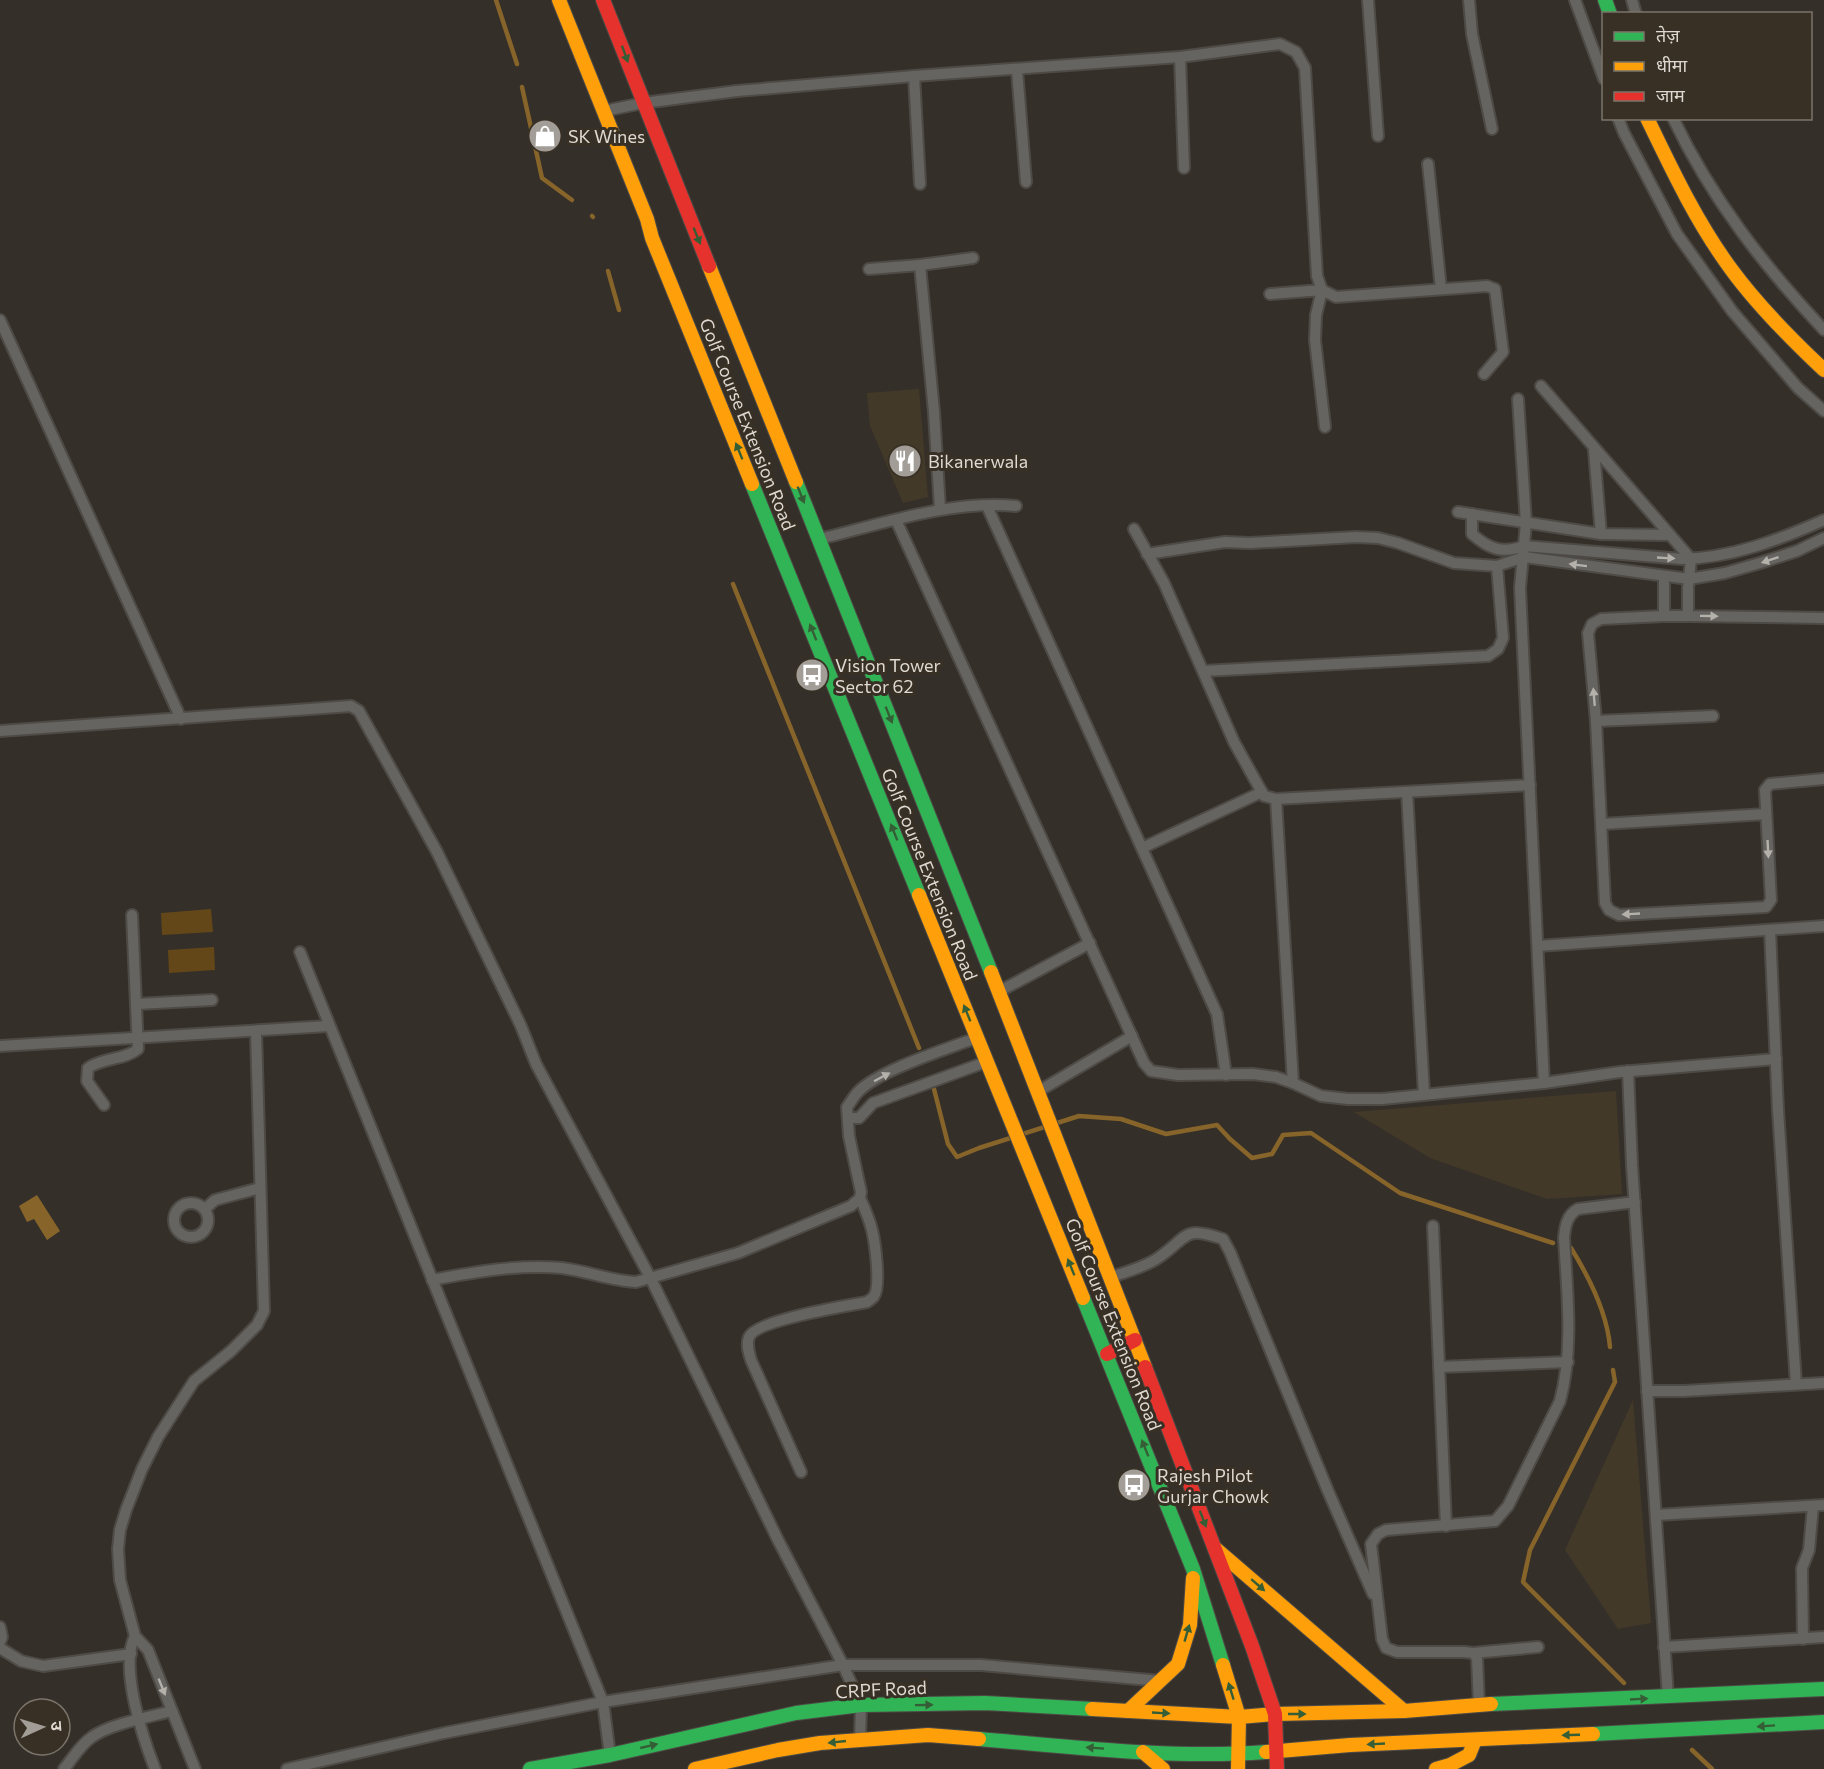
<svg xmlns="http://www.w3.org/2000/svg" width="1824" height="1769" viewBox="0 0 1824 1769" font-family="Commissioner,'Noto Sans Devanagari',sans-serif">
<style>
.built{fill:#433928}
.green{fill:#634718}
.water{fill:#87642a}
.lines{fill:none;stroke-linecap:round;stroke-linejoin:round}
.stream{stroke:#87642a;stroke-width:4.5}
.street-casing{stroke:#4e4a45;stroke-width:14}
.fast-casing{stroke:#4e4a45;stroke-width:16}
.slow-casing{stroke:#4e4a45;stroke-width:16}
.jam-casing{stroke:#4e4a45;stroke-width:16}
.street{stroke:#666461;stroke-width:10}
.fast{stroke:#30b455;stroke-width:14}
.slow{stroke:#ff9f0a;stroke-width:14}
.jam{stroke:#e5322d;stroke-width:14}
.oneway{fill:#355e36}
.oneway2{fill:#b4b0aa}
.labels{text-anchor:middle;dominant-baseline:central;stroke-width:6;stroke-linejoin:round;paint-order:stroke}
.poi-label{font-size:18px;fill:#ded9d2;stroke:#383025;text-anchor:start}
.street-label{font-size:18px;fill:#ded9d2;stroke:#383025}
</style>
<rect width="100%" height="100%" fill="#342f29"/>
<g class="built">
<polygon points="919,389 928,497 903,503 870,426 867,393"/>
<polygon points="1616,1091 1622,1194 1547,1199 1430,1158 1354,1112"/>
<polygon points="1633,1400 1651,1623 1618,1629 1565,1550"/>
</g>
<g class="green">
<polygon points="211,909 213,932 162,935 161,913"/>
<polygon points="214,947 215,970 169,973 168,950"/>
</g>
<polygon class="water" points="37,1195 60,1231 47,1240 34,1219 27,1222 19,1206"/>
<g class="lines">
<g class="stream">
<polyline points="496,0 517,64"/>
<polyline points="522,87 542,178 572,200"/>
<polyline points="592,216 593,217"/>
<polyline points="608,271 619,310"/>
<polyline points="733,584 919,1048"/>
<polyline points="934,1089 948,1144 957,1157 979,1148 1079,1116 1121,1119 1166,1134 1217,1125 1230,1139 1252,1158 1272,1154 1283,1135 1311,1133 1400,1193 1553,1243"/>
<path d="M1571,1248C1589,1277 1607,1312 1610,1347"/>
<polyline points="1613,1370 1615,1382 1530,1550 1523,1582 1624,1683"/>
<polyline points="1692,1750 1712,1769"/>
</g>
<defs>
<g id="street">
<polyline points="1368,0 1378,136"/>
<polyline points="1469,0 1472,34 1492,129"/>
<polyline points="1575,0 1604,79"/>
<polyline points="1632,0 1636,14"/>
<polyline points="1180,57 1184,168"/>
<polyline points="1017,70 1026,182"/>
<polyline points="914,76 920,184"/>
<polyline points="604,111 643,103 737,91 914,76 1180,57 1280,44 1296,52 1305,68 1317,276 1322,290 1336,297 1487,286 1495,289 1503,352 1484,374"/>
<polyline points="1618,118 1624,133 1677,234 1732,311 1798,388 1824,411"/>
<path d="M1673,118C1711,198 1764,266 1824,330"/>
<polyline points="1428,164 1441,289"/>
<polyline points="869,269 920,265"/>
<polyline points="1270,294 1322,290 1316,315 1315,340 1325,427"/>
<polyline points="0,320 181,719"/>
<polyline points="1541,386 1691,559 1688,588 1688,616 1824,618"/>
<polyline points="1518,399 1526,523 1520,588 1544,1083"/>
<polyline points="1594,450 1601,534"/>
<polyline points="987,506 1217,1014 1226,1075"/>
<polyline points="940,509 934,412 920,265 973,258"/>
<polyline points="1458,512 1601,534 1670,535"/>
<path d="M1472,514V534C1489,549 1502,554 1524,546L1682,559C1731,558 1779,540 1824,520"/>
<polyline points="896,520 1144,1063 1151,1071 1178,1075 1253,1074 1276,1077 1293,1083 1321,1096 1348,1099 1382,1099 1544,1083 1620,1072 1776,1059"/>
<polyline points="1134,529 1164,583 1234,742 1264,796 1276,799 1530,785"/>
<path d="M819,539C883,524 949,500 1016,506"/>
<polyline points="1147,554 1225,542 1250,543 1356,537 1378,538 1398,543 1454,563 1497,566 1524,557 1689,579 1725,573 1760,563 1797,551 1824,538"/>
<polyline points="1664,577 1664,616 1601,619 1592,624 1588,633 1596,721 1605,903 1609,910 1619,915 1766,907 1771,900 1765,790 1770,784 1824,779"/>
<polyline points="1664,616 1688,616"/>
<polyline points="1203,671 1488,656 1498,649 1503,638 1497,566"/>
<polyline points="1596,721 1713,716"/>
<polyline points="0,731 351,706 359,711 437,852 521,1026 536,1064 651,1279 778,1540 843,1665 861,1705 860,1740"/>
<polyline points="1407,792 1424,1094"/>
<polyline points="1276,799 1293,1083"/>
<polyline points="1602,824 1766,814"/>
<polyline points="1142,848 1262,792"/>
<polyline points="1770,930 1778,1110 1796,1384"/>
<polyline points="1538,946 1824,926"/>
<polyline points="300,952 603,1702 610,1755"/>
<polyline points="1000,991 1090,943"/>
<polyline points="137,1004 212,1000"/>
<polyline points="0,1046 329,1026"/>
<polyline points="1628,1071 1632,1165 1668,1697"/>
<polyline points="1039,1091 1132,1036"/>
<path d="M104,1105L87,1081L88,1068C104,1057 125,1060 138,1049L132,915"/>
<polyline points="848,1118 859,1118 873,1103 986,1062"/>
<circle cx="191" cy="1220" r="17"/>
<polyline points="205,1209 215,1200 260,1188"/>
<polyline points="1433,1226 1446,1526"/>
<path d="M1111,1277C1126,1272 1145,1267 1158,1258C1189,1237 1182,1225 1223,1239L1230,1252L1328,1491L1373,1594"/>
<path d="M432,1280C474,1272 519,1264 562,1268C587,1271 611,1281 636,1282L738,1253L851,1206L860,1198L861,1192L849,1136L847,1107C851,1102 854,1096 858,1092C879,1070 947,1049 976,1038"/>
<polyline points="1439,1367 1568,1362"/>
<polyline points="1647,1391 1684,1391 1824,1383"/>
<path d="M801,1472L751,1360C749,1353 746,1345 749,1337C756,1320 846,1306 867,1302C870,1300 873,1298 874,1296C881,1286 875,1242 872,1230C869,1218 865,1209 860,1198"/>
<polyline points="1656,1515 1824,1505"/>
<polyline points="0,1627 2,1637 0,1642"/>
<path d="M135,1636C119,1667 143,1738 155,1769"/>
<polyline points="1803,1639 1802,1568 1809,1550 1813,1506"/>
<polyline points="1664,1647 1824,1637"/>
<polyline points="0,1648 21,1661 43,1666 131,1654"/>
<polyline points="1473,1653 1538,1647"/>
<path d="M1479,1705L1477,1658L1473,1653L1464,1652H1397L1386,1648L1382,1639L1371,1544L1378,1534L1386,1530L1495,1521L1508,1506L1560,1401C1574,1349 1567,1291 1564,1238C1565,1226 1567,1215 1578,1209L1635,1202"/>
<path d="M64,1769C73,1758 80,1745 92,1737C110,1724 149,1717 172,1711"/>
<polyline points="195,1769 148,1650 135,1636 120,1580 118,1549 120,1530 126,1510 142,1469 158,1437 194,1381 231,1351 257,1325 264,1311 256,1031"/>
<polyline points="287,1769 444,1733 603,1702 843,1665 981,1665 1161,1681"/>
</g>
<g id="fast">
<polyline points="1605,0 1610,14"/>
<polyline points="796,482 991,972"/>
<polyline points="752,484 919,895"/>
<polyline points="1083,1298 1193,1569 1223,1665"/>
<polyline points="1491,1704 1824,1689"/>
<polyline points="1593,1734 1824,1722"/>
<path d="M979,1739C1074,1747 1171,1759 1266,1752"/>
<polyline points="530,1769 610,1755 796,1713 861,1705 985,1703 1092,1709"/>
</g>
<g id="slow">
<polyline points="559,0 647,219 652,238 752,484"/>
<path d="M1647,118C1672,170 1697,223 1731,269C1758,306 1791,339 1824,370"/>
<polyline points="709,266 796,482"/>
<polyline points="919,895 1083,1298"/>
<polyline points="991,972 1145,1367"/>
<polyline points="1216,1549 1404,1711"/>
<polyline points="1223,1665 1239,1717 1238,1769"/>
<polyline points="1092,1709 1239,1717 1275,1714 1404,1711 1491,1704"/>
<polyline points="1128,1711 1178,1664 1190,1625 1193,1578"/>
<polyline points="1143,1752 1163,1769"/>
<polyline points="1266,1752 1350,1745 1593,1734"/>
<polyline points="695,1769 778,1750 820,1743 928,1735 979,1739"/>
<polyline points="1436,1769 1450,1765 1469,1755 1475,1740"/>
</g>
<g id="jam">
<polyline points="603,0 709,266"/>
<polyline points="1107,1354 1135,1340"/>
<polyline points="1145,1367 1252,1646 1275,1714 1277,1769"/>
</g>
</defs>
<use href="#street" class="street-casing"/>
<use href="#fast" class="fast-casing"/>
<use href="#slow" class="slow-casing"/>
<use href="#jam" class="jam-casing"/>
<use href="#street" class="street"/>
<use href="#fast" class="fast"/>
<use href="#slow" class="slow"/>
<use href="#jam" class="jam"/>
</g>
<defs><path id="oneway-solid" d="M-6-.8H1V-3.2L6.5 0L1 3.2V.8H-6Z" transform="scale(1.5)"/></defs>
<g class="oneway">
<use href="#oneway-solid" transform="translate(625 54) rotate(70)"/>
<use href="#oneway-solid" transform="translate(697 236) rotate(68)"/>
<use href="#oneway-solid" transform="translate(739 451) rotate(-112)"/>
<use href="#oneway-solid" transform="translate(801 495) rotate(68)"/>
<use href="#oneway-solid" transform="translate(813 632) rotate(-112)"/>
<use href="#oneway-solid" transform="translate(889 715) rotate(68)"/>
<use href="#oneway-solid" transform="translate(894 832) rotate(-112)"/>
<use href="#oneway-solid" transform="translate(967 1013) rotate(-112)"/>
<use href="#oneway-solid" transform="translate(1071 1267) rotate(-112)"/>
<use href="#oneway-solid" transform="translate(1145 1448) rotate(-112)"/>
<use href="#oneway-solid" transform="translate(1203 1519) rotate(69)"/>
<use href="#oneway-solid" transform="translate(1258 1585) rotate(41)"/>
<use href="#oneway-solid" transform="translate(1187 1633) rotate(-74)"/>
<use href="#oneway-solid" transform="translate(1231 1691) rotate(-107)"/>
<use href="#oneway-solid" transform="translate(1639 1699) rotate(-3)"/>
<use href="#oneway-solid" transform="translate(924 1705) rotate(-1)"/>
<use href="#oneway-solid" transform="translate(1161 1713) rotate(3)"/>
<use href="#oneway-solid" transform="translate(1297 1714)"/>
<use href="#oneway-solid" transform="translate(1766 1726) rotate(176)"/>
<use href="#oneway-solid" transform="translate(1571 1735) rotate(178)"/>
<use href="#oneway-solid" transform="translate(837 1742) rotate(174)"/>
<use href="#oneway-solid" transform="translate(1376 1744) rotate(177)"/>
<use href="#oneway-solid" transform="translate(649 1746) rotate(-13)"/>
<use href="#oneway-solid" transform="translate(1095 1748) rotate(-176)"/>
</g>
<g class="oneway2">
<use href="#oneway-solid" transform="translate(1666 558) rotate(3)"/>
<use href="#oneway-solid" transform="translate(1770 560) rotate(162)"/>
<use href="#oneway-solid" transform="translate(1578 565) rotate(-173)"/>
<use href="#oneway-solid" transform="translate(1709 616) rotate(1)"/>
<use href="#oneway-solid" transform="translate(1594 697) rotate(-95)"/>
<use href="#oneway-solid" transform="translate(1768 849) rotate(87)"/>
<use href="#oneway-solid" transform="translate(1631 914) rotate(177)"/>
<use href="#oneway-solid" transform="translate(882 1077) rotate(-28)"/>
<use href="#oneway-solid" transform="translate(162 1687) rotate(68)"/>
</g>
<defs>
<symbol id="shop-disc" viewBox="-11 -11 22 22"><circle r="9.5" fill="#a29e97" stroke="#383025"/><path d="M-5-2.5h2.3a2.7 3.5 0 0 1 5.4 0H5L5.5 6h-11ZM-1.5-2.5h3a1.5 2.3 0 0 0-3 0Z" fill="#fff"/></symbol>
<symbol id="restaurant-disc" viewBox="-11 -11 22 22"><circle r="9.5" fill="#a29e97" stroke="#383025"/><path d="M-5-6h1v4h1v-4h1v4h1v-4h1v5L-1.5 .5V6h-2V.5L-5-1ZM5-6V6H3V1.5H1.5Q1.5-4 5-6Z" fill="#fff"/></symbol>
<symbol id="bus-disc" viewBox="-11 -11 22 22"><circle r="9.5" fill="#a29e97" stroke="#383025"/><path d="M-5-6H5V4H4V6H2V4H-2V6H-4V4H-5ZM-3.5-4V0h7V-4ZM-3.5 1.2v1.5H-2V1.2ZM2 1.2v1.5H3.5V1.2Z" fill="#fff"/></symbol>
</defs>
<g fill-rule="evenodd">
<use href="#shop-disc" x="526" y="117" width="38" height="38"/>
<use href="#restaurant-disc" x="886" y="442" width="38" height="38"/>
<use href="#bus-disc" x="793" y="656" width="38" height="38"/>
<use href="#bus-disc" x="1115" y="1466" width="38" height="38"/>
</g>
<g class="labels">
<g class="poi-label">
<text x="568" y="136">SK Wines</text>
<text x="928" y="461">Bikanerwala</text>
<text x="835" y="665">Vision Tower<tspan x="835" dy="21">Sector 62</tspan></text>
<text x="1157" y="1475">Rajesh Pilot<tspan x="1157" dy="21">Gurjar Chowk</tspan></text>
</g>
<g class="street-label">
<text transform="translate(748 424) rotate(68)">Golf Course Extension Road</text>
<text transform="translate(930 874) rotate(68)">Golf Course Extension Road</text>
<text transform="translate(1114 1324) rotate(68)">Golf Course Extension Road</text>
<text transform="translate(881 1689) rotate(-3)">CRPF Road</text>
</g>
</g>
<rect x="1602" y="12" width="210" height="108" fill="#383025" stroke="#7a746a" stroke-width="1.5"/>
<rect x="1614" y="32" width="30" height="9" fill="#30b455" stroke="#7a746a" stroke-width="1.5"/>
<text x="1656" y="42" font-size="18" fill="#ded9d2">तेज़</text>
<rect x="1614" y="62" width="30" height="9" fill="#ff9f0a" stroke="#7a746a" stroke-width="1.5"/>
<text x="1656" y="72" font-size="18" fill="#ded9d2">धीमा</text>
<rect x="1614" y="92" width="30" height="9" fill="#e5322d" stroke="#7a746a" stroke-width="1.5"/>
<text x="1656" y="102" font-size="18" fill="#ded9d2">जाम</text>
<g transform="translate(42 1727) rotate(86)"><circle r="28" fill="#383025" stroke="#7a746a" stroke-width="1.5"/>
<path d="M0-4.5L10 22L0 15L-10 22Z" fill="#a29e97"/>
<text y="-9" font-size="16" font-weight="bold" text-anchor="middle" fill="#ded9d2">उ</text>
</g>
</svg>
